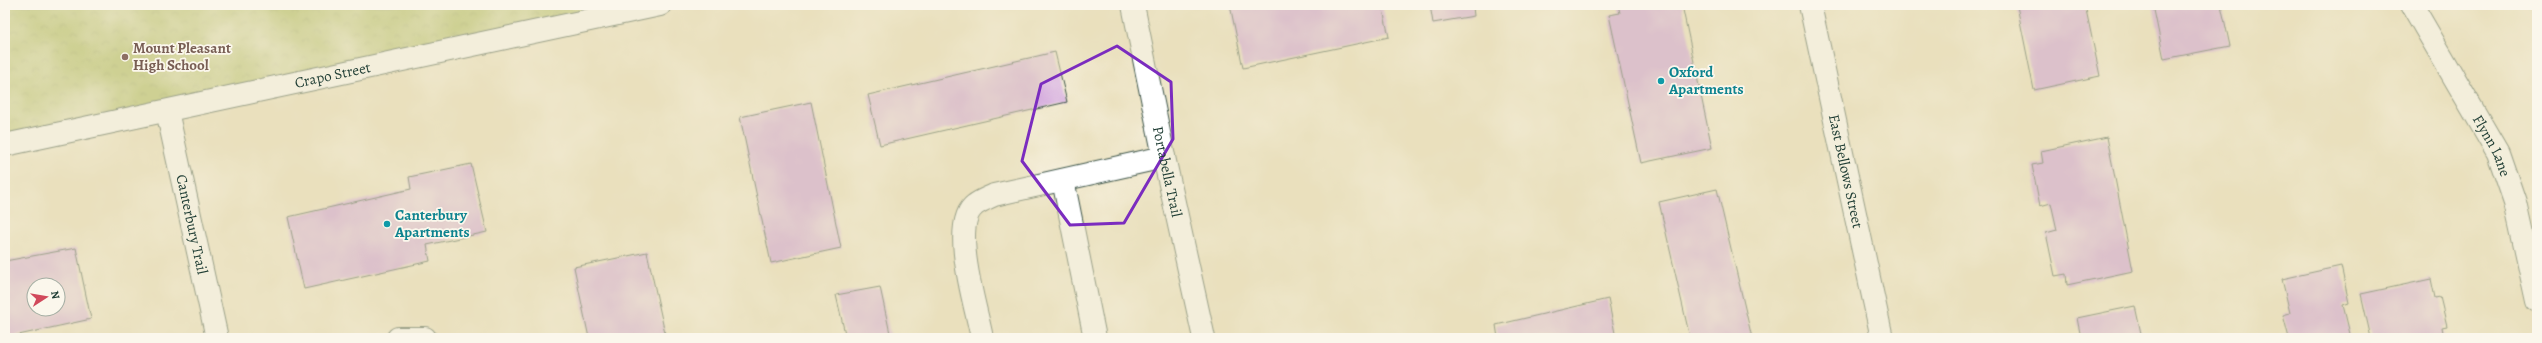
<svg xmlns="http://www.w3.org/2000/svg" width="2542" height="343" viewBox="0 0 2542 343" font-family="Alegreya,serif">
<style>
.park{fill:url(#park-crowns);stroke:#667d4a}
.building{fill:#cd9cdb;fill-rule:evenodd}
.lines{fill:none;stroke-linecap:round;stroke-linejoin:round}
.minor-casing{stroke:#3d5549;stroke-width:24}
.minor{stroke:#fff;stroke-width:22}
.marked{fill:none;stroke:#7b2cbf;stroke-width:3;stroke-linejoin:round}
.education-dot{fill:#8d6e63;stroke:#fbf7ec;stroke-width:1.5}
.culture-dot{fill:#0f9aa8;stroke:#fbf7ec;stroke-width:1.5}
.labels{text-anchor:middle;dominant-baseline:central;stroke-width:3.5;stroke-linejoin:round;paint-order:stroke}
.education-label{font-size:15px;font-weight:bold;fill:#785e54;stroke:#fbf7ec;text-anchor:start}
.culture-label{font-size:15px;font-weight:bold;fill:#0d838f;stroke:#fbf7ec;text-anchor:start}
.street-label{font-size:15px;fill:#1f3d34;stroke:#fbf7ec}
</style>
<defs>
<pattern id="park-crowns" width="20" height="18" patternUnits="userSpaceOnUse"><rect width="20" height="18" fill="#adbd60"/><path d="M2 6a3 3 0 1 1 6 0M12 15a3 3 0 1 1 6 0" fill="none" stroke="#8c9b50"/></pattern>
</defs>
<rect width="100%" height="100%" fill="#fbf7ec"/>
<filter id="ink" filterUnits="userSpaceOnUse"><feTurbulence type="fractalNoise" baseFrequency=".025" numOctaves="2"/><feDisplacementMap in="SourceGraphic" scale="8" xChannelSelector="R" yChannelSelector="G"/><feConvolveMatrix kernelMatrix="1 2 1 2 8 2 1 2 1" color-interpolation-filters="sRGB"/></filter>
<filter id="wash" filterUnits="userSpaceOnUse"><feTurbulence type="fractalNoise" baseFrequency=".012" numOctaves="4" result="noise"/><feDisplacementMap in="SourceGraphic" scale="16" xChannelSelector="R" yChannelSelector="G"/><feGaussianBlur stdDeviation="0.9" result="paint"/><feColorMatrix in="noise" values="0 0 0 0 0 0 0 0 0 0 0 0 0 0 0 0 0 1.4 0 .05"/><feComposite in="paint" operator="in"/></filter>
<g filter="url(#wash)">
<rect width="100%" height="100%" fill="#eae0bd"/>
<polygon class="park" points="5,5 658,5 5,144"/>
<g id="blocks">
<g class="building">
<polygon points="1230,5 1382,5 1389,37 1243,68"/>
<polygon points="1430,5 1480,5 1480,6 1473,7 1474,16 1433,23"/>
<polygon points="1618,5 1682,5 1712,148 1641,163 1609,15 1620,13"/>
<polygon points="2024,5 2085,5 2100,76 2034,90 2017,6"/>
<polygon points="2153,5 2221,5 2230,46 2164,59"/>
<polygon points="1055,52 1067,102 880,145 868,95"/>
<polygon points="811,102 841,248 771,263 740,117"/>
<polygon points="2107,137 2133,271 2067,285 2066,274 2055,276 2046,233 2057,230 2051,203 2040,206 2032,165 2043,163 2041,151"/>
<polygon points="471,164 487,232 427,245 430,261 304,289 288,217 411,189 409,177"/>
<polygon points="1717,189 1752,338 1690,338 1659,202"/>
<path d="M76,248L91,319L5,338V261ZM34,285H58V309H34Z"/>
<polygon points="647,252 666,338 589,338 574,267"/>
<polygon points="2341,266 2349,303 2343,305 2351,338 2289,338 2283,315 2290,313 2282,279"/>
<polygon points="2431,279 2435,298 2440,297 2447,326 2442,327 2444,338 2371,338 2361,294"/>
<polygon points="880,287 891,338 846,338 836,295"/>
<polygon points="1608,299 1616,338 1498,338 1496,325"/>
<polygon points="2135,306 2142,338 2081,338 2077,318"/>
</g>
</g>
</g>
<g filter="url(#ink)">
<use href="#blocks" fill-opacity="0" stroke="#3d5549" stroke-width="1"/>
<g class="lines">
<defs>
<g id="minor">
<path id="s1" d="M1133,5L1164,157L1204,338"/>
<path id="s2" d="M1810,5L1882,338"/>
<path id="s3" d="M2412,5L2498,153L2515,202L2537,301"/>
<path id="s4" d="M167,111L217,338"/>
<path id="s5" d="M5,145L660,5"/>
<polyline points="1063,180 1095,338"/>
<polyline points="398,338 425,338"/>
<path d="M982,338C977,310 949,224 975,205C980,201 988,198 994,195L1164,157"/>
</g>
</defs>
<use href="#minor" class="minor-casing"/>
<use href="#minor" class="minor"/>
</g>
</g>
<path d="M0 0H2542V343H0ZM1117,46L1171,82L1173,139L1124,223L1070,225L1022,161L1041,84Z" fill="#eae0bd" fill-opacity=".55" fill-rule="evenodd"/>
<path class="marked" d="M1117,46L1171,82L1173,139L1124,223L1070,225L1022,161L1041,84Z"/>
<circle class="education-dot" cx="125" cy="57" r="4"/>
<g class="culture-dot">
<circle cx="1661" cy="81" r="4"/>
<circle cx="387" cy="224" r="4"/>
</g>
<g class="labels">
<g class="education-label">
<text x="133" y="48">Mount Pleasant<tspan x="133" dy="17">High School</tspan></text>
</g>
<g class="culture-label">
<text x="1669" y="72">Oxford<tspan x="1669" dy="17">Apartments</tspan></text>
<text x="395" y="215">Canterbury<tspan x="395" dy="17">Apartments</tspan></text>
</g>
<g class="street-label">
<text stroke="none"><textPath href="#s5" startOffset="335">Crapo Street</textPath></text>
<text stroke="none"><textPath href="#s3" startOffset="162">Flynn Lane</textPath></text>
<text stroke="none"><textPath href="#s1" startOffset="170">Portabella Trail</textPath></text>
<text stroke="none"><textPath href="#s2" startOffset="170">East Bellows Street</textPath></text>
<text stroke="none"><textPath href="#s4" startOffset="116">Canterbury Trail</textPath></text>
</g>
</g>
<rect width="2542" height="343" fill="none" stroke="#fbf7ec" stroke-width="20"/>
<g transform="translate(46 297) rotate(78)"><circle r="19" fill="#fbf7ec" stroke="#a3ada2"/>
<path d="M0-3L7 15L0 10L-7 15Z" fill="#d1495b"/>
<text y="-6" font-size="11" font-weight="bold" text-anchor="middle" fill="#1f3d34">N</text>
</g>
</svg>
